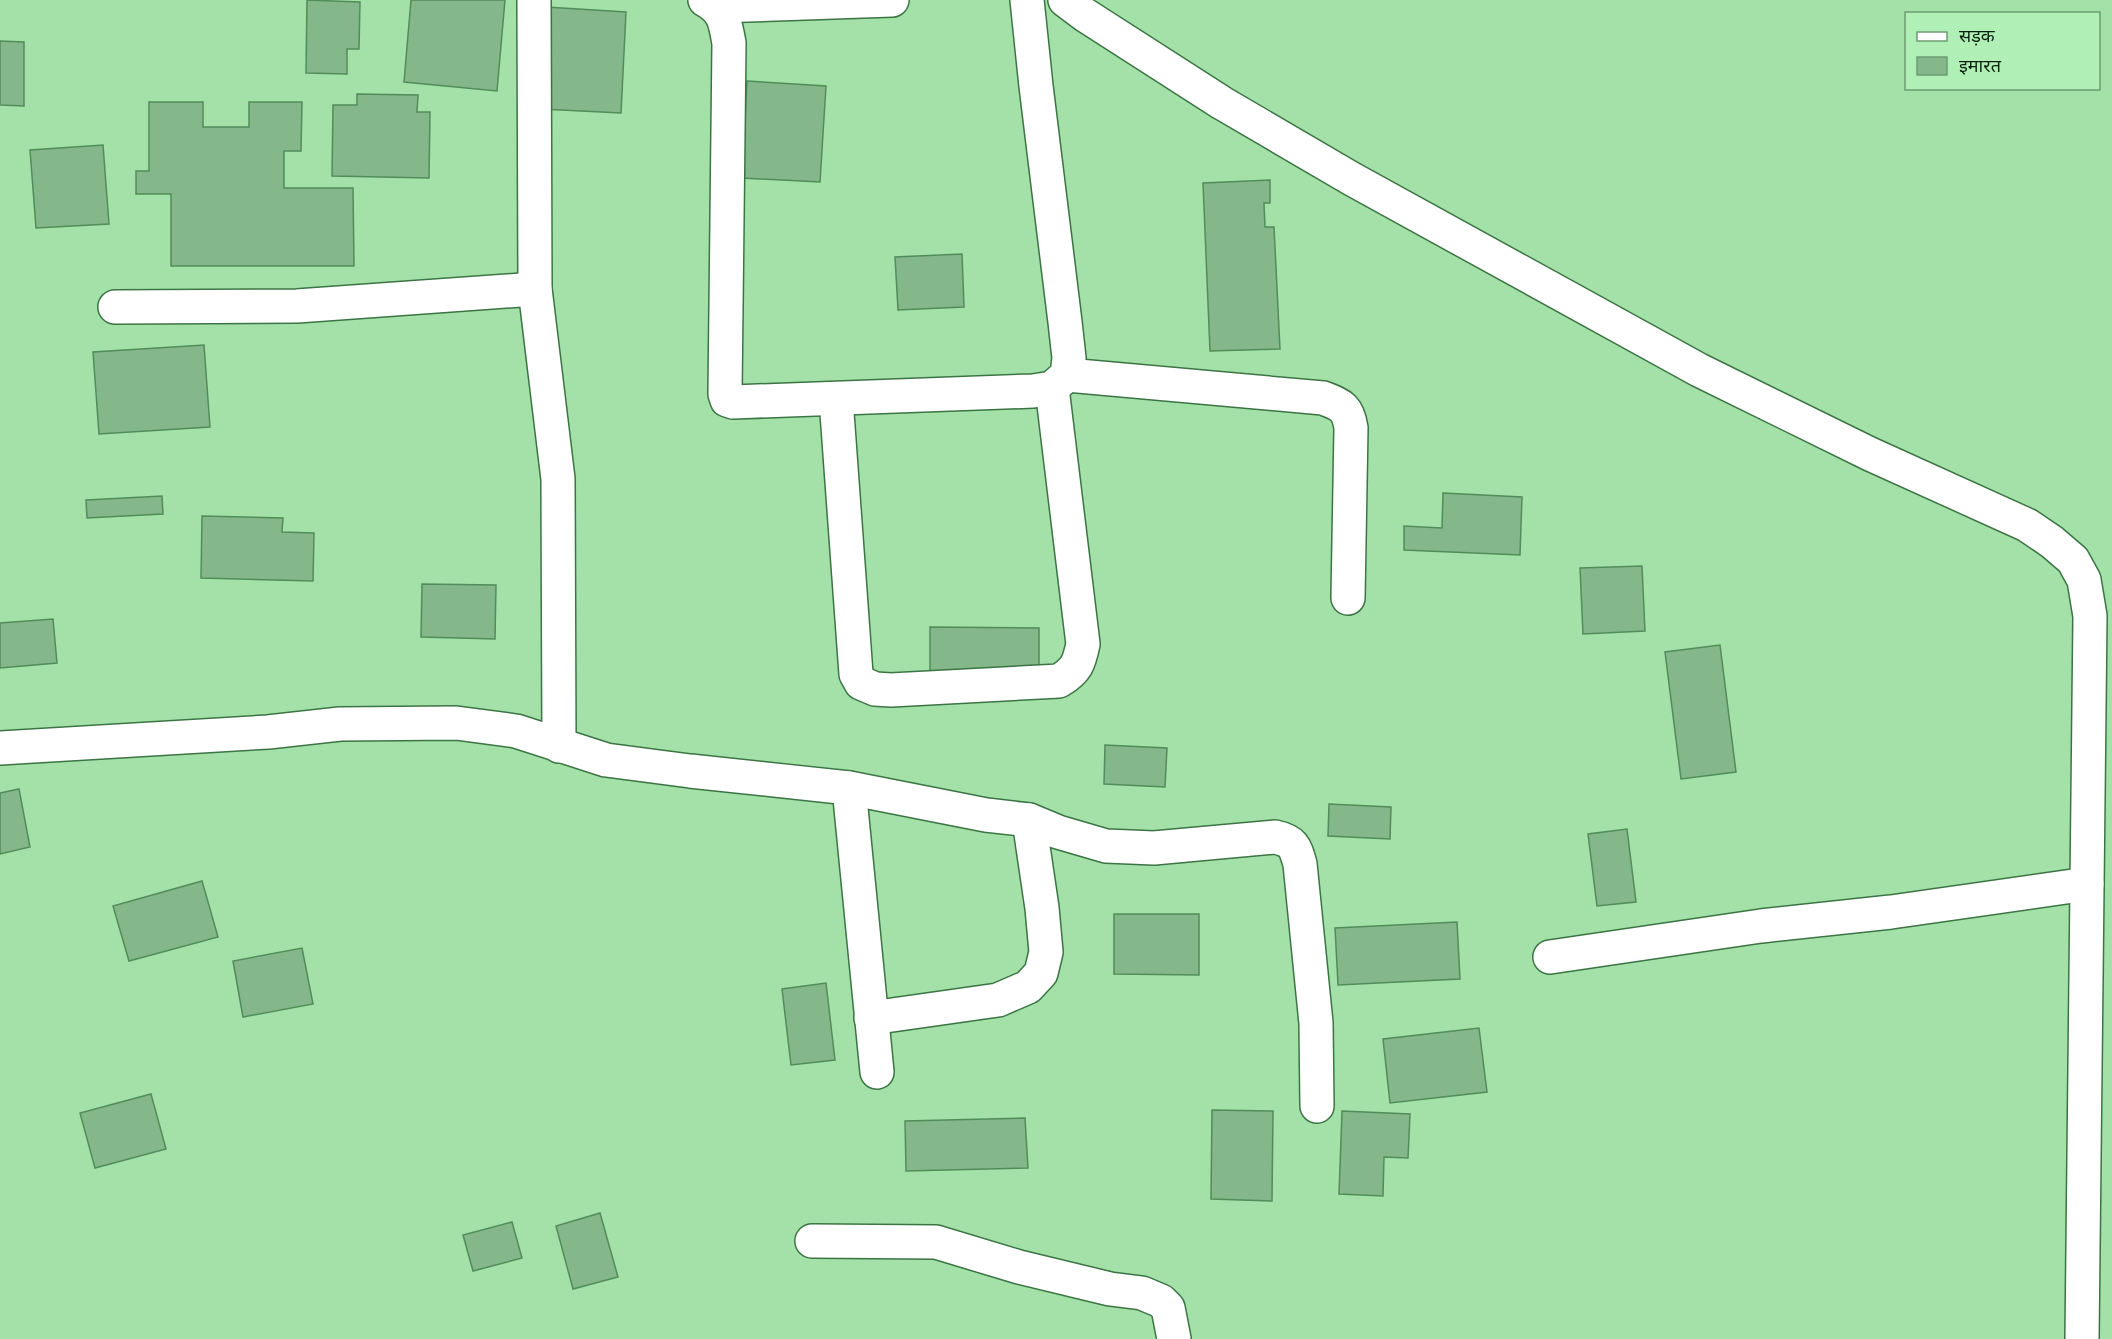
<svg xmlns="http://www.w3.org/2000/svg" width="2112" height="1339" viewBox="0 0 2112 1339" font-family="Spectral,'Noto Sans Devanagari',serif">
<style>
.building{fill:#84b789;stroke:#528d59;stroke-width:1.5}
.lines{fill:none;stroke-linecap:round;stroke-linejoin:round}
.minor-casing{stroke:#3b7543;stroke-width:36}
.tertiary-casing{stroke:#3b7543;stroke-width:36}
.minor{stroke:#fff;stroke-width:33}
.tertiary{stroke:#fff;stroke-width:33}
</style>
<rect width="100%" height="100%" fill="#a4e1a9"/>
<g class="building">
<polygon points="307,0 360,2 359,49 347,49 347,74 306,73"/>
<polygon points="411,0 505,0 497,91 404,82"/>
<polygon points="546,7 626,12 621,113 541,109"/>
<polygon points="0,41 24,42 24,106 0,105"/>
<polygon points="747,81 826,86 820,182 742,178"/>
<polygon points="357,94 418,95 417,112 430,112 429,178 332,176 333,105 357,105"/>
<polygon points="149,102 203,102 203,127 249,127 249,102 302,102 301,151 284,151 284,188 353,188 354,266 171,266 171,194 136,194 136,171 149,171"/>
<polygon points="103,145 109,224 36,228 30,150"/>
<polygon points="1270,180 1270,203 1264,203 1265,227 1274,227 1280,349 1210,351 1203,183"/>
<polygon points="962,254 964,307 898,310 895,257"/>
<polygon points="204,345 210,427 99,434 93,352"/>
<polygon points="1443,493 1522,497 1520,555 1404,550 1404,526 1442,528"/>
<polygon points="162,496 163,514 87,518 86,500"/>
<polygon points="202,516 283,518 282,532 314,533 313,581 201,578"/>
<polygon points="1642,566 1645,631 1583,634 1580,568"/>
<polygon points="422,584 496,585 495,639 421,637"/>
<polygon points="53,619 57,663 0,668 0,623"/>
<polygon points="930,627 1039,628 1039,677 930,676"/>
<polygon points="1720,645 1736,772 1681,779 1665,652"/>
<polygon points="1105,745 1167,748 1165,787 1104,784"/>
<polygon points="19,789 30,847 0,854 0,793"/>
<polygon points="1329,804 1391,807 1390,839 1328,836"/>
<polygon points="1627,829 1636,902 1597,906 1588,834"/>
<polygon points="202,881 218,937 129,961 113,906"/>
<polygon points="1114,914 1199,914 1199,975 1114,974"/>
<polygon points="1457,922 1460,979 1338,985 1335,928"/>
<polygon points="302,948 313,1004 243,1017 233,961"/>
<polygon points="826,983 835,1060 791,1065 782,989"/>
<polygon points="1479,1028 1487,1092 1390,1103 1383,1039"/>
<polygon points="151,1094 166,1149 95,1168 80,1113"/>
<polygon points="1212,1110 1273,1111 1272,1201 1211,1199"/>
<polygon points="1342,1111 1410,1114 1408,1158 1384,1157 1383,1196 1339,1194"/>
<polygon points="1025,1118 1028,1168 906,1171 905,1121"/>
<polygon points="600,1213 618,1277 573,1289 556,1226"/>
<polygon points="512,1222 522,1258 473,1271 463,1235"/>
</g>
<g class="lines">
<defs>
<g id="minor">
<polyline points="534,0 535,289 558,479 559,746"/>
<path d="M705,0C725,11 725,23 729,43L725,394L727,400L733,402L1033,391L1052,388L1067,375L1069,358L1065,322L1036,86L1027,0"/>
<polyline points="717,6 892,0"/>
<polyline points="115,307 297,306 535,289"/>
<path d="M1067,375L1323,398C1342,405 1348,408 1351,428L1348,598"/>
<path d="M836,399L856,674L861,683L875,689L891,690L1059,681C1077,670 1079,663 1083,644L1052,388"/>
<path d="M0,748L268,732L340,724L456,723L516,731L606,760L690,771L849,788L986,815L1029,820L1058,832L1106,846L1154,848L1275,837C1294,841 1295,847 1300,864L1316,1023L1317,1106"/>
<polyline points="849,788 877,1072"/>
<polyline points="1550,957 1761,926 1891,912 2087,884"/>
<polyline points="871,1018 998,1000 1028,987 1041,973 1046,952 1042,908 1029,820"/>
<polyline points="812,1241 936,1242 1019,1267 1110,1289 1142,1293 1161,1301 1168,1308 1174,1339"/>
</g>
<polyline id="tertiary" points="1065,0 1085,15 1222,103 1352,179 1699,370 1870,454 2027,525 2052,542 2073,560 2084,580 2090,616 2082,1339"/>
</defs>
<use href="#minor" class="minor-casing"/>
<use href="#tertiary" class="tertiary-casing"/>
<use href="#minor" class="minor"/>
<use href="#tertiary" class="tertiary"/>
</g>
<rect x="1905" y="12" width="195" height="78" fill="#b0efb6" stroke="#6d9d72" stroke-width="1.5"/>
<rect x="1917" y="32" width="30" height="9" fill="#ffffff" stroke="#6d9d72" stroke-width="1.5"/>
<text x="1959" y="42" font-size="18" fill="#09220d">सड़क</text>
<rect x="1917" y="57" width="30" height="18" fill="#84b789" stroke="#6d9d72" stroke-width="1.5"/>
<text x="1959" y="72" font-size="18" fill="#09220d">इमारत</text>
</svg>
